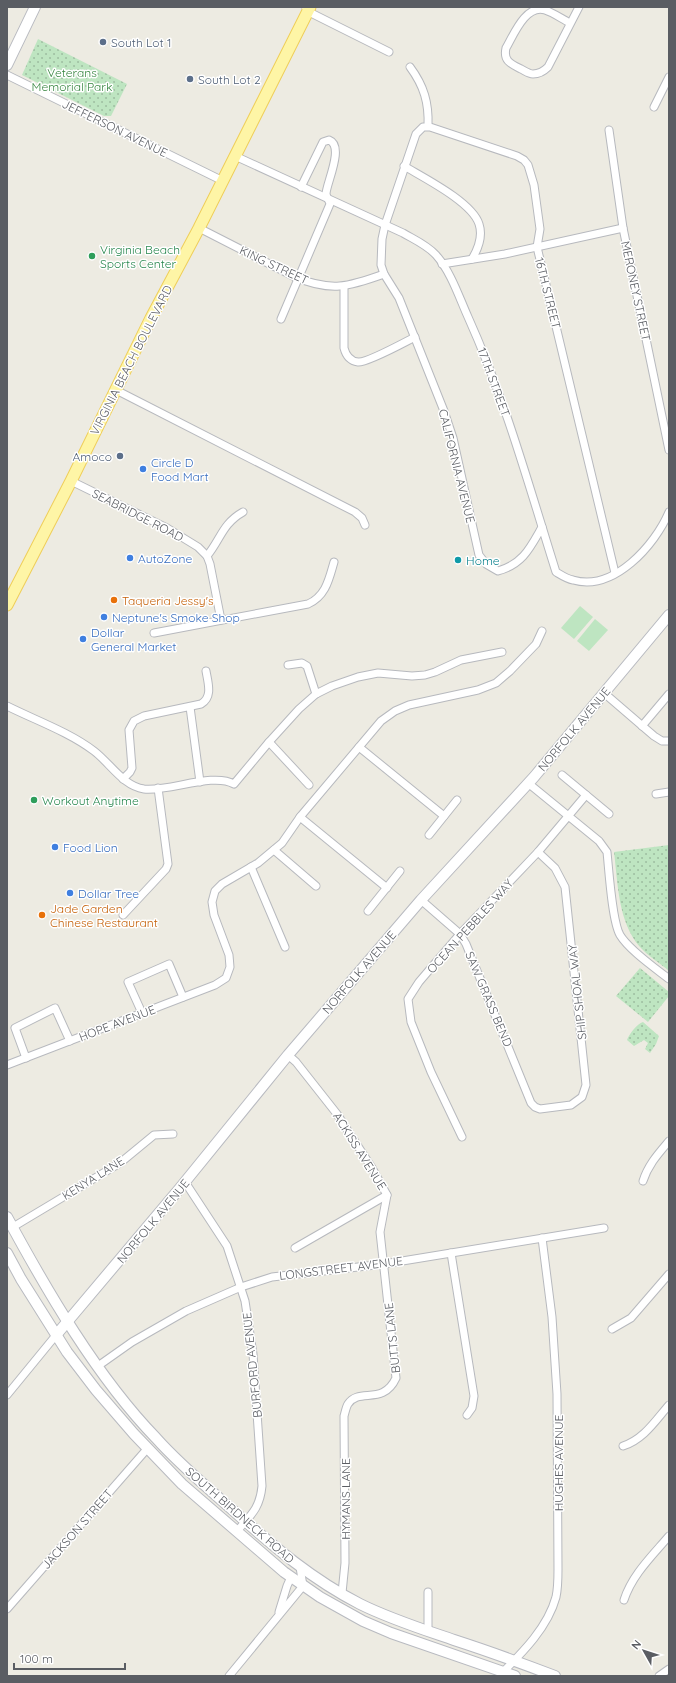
<svg xmlns="http://www.w3.org/2000/svg" width="676" height="1683" viewBox="0 0 676 1683" font-family="Quicksand,sans-serif">
<style>
.grass{fill:#bee5c1}
.park{fill:url(#park-dots)}
.lines{fill:none;stroke-linecap:round;stroke-linejoin:round}
.street-casing{stroke:#b7b9be;stroke-width:9}
.secondary-casing{stroke:#b8bac0;stroke-width:12}
.primary-casing{stroke:#efce59;stroke-width:13}
.street{stroke:#fff;stroke-width:7}
.secondary{stroke:#fff;stroke-width:10}
.primary{stroke:#fef5a6;stroke-width:11}
.service-dot{fill:#5c6f8a;stroke:#fff;stroke-width:1.5}
.leisure-dot{fill:#2e9e5b;stroke:#fff;stroke-width:1.5}
.shop-dot{fill:#3f7fe0;stroke:#fff;stroke-width:1.5}
.culture-dot{fill:#0f9aa8;stroke:#fff;stroke-width:1.5}
.food-dot{fill:#e8710a;stroke:#fff;stroke-width:1.5}
.labels{text-anchor:middle;dominant-baseline:central;stroke-width:3;stroke-linejoin:round;paint-order:stroke}
.service-label{font-size:12px;fill:#4e5e75;stroke:#fff;text-anchor:start}
.park-label{font-size:12px;fill:#36853f;stroke:#fff}
.street-label{font-size:12px;fill:#5a5d63;stroke:#fff}
.leisure-label{font-size:12px;fill:#27864d;stroke:#fff;text-anchor:start}
.shop-label{font-size:12px;fill:#366cbe;stroke:#fff;text-anchor:start}
.culture-label{font-size:12px;fill:#0d838f;stroke:#fff;text-anchor:start}
.food-label{font-size:12px;fill:#c56008;stroke:#fff;text-anchor:start}
</style>
<defs>
<pattern id="park-dots" width="8" height="8" patternUnits="userSpaceOnUse"><rect width="8" height="8" fill="#bee5c1"/><path d="M2 2h.1M6 6h.1" fill="none" stroke="#9dbda0" stroke-width="1.8" stroke-linecap="round"/></pattern>
</defs>
<rect width="100%" height="100%" fill="#edebe2"/>
<g class="grass">
<polygon points="580,606 593,617 574,639 561,628"/>
<polygon points="595,619 608,630 589,651 577,641"/>
</g>
<g class="park">
<polygon points="38,39 127,84 111,116 104,116 22,75"/>
<path d="M669,845V971C660,963 648,956 640,947C618,922 618,884 614,852Z"/>
<polygon points="640,968 669,992 669,996 648,1022 616,996"/>
<path d="M643,1022L659,1036L656,1044L650,1053L645,1049L648,1043L644,1040L634,1046L627,1040C629,1034 637,1024 643,1022Z"/>
</g>
<g class="lines">
<defs>
<g id="street">
<polyline points="306,8 311,13 389,52"/>
<path d="M570,23C562,19 554,13 545,10C526,4 514,34 506,48C503,61 511,64 521,69C525,71 529,74 533,74C539,74 544,71 548,67L579,7"/>
<path d="M410,67C424,86 429,103 428,126"/>
<polyline points="7,75 223,181"/>
<polyline points="654,107 669,77"/>
<polyline points="609,130 623,228 669,450"/>
<path d="M235,156L403,233C415,240 427,245 436,255C451,272 459,297 468,317C505,399 529,486 556,572C561,575 567,579 573,580C614,592 655,545 669,512"/>
<path d="M404,166C424,178 472,202 479,224C483,236 478,249 472,259"/>
<path d="M199,228L295,277C331,292 348,287 384,274"/>
<polyline points="442,264 505,254 623,228"/>
<path d="M344,286V348C346,356 350,361 358,362C367,363 405,342 415,337"/>
<path d="M281,319L330,204C329,200 327,198 326,194C326,184 345,146 329,140L323,142L301,187"/>
<polyline points="116,390 355,512 362,518 365,525"/>
<polyline points="71,481 167,528 198,547 207,556 210,564 221,620"/>
<path d="M542,527C530,548 523,564 498,571L486,564L479,555L453,438L444,411L399,298L384,274L381,265L382,239L385,225L416,134L423,127H430L517,156L524,160L528,165L534,185L540,229L537,247L615,573"/>
<path d="M207,556C221,539 222,524 243,512"/>
<path d="M154,633L308,604C326,596 329,579 334,562"/>
<polyline points="288,665 302,663 307,666 316,694"/>
<polyline points="604,693 654,736 662,741 669,741"/>
<path d="M7,706C35,720 69,732 94,751C110,763 123,786 144,789C169,792 213,772 234,784L269,742L299,709L316,694L332,686L358,677L378,673L412,676L425,675L435,672L461,660L502,652"/>
<polyline points="190,707 200,782"/>
<polyline points="642,726 669,694"/>
<polyline points="269,742 309,785"/>
<polyline points="359,747 444,816"/>
<polyline points="562,775 609,814"/>
<path d="M123,779L130,772L132,768L129,730L134,721L144,716L201,704C213,697 208,683 206,671"/>
<path d="M528,783L599,841L607,852C609,871 612,921 620,935C629,950 655,968 669,979"/>
<polyline points="656,794 669,792"/>
<polyline points="300,817 387,888"/>
<polyline points="429,835 457,800"/>
<polyline points="274,850 316,886"/>
<polyline points="251,867 285,947"/>
<polyline points="421,900 460,934 466,944 531,1103 535,1107 540,1109 571,1105 582,1097 586,1085 565,887 555,868 538,852"/>
<polyline points="368,911 400,871"/>
<polyline points="123,915 166,869 168,864 158,788"/>
<polyline points="142,1013 128,982 169,964 183,997"/>
<path d="M288,1055L296,1062L337,1114L372,1168L387,1195L380,1232L396,1378C383,1406 359,1387 348,1404C346,1407 345,1413 344,1416L345,1563L342,1593"/>
<polyline points="26,1058 15,1028 55,1008 70,1041"/>
<polyline points="7,1065 215,985 226,978 230,967 229,955 214,915 212,902 215,891 222,884 258,863 282,843 300,817 381,721 395,711 409,705 478,690 496,683 510,671 536,644 542,631"/>
<polyline points="462,1137 431,1072 411,1022 408,999 419,982 460,934 538,852 586,795"/>
<path d="M643,1181C648,1165 658,1154 669,1141"/>
<path d="M185,1182L227,1246L245,1301L253,1354L262,1486C260,1508 251,1515 237,1531"/>
<polyline points="13,1227 120,1163 154,1135 173,1134"/>
<polyline points="295,1248 387,1195"/>
<polyline points="451,1253 474,1396 472,1408 467,1415"/>
<polyline points="612,1329 631,1318 669,1274"/>
<polyline points="98,1366 132,1342 186,1311 241,1287 272,1277 384,1264 604,1228"/>
<polyline points="7,1395 57,1334"/>
<path d="M623,1446C644,1439 655,1421 669,1405"/>
<polyline points="428,1592 428,1631"/>
<path d="M624,1600C632,1575 652,1556 669,1536"/>
<polyline points="7,1609 147,1449"/>
<polyline points="279,1612 287,1586 291,1577"/>
<path d="M501,1674C523,1652 548,1627 556,1597C558,1588 558,1578 558,1569L557,1394L552,1317L542,1238"/>
<polyline points="229,1676 303,1586 300,1567"/>
<polyline points="659,1676 669,1669"/>
</g>
<g id="secondary">
<polyline points="7,65 35,7"/>
<path d="M7,1217C47,1291 97,1377 156,1438C180,1465 208,1488 235,1512C274,1547 313,1580 360,1604C390,1619 422,1629 454,1640C488,1651 521,1663 555,1676"/>
<polyline points="7,1253 21,1279 67,1352 96,1390 134,1434 182,1484 284,1572 320,1597 363,1621 391,1633 515,1676"/>
<polyline points="57,1334 180,1188 288,1055 421,900 534,777 669,615"/>
</g>
<polyline id="primary" points="7,605 71,481 151,318 199,228 310,7"/>
</defs>
<use href="#street" class="street-casing"/>
<use href="#secondary" class="secondary-casing"/>
<use href="#primary" class="primary-casing"/>
<use href="#street" class="street"/>
<use href="#secondary" class="secondary"/>
<use href="#primary" class="primary"/>
</g>
<g class="service-dot">
<circle cx="103" cy="42" r="4"/>
<circle cx="190" cy="79" r="4"/>
<circle cx="120" cy="456" r="4"/>
</g>
<g class="leisure-dot">
<circle cx="92" cy="256" r="4"/>
<circle cx="34" cy="800" r="4"/>
</g>
<g class="shop-dot">
<circle cx="143" cy="469" r="4"/>
<circle cx="130" cy="558" r="4"/>
<circle cx="104" cy="617" r="4"/>
<circle cx="83" cy="639" r="4"/>
<circle cx="55" cy="847" r="4"/>
<circle cx="70" cy="893" r="4"/>
</g>
<circle class="culture-dot" cx="458" cy="560" r="4"/>
<g class="food-dot">
<circle cx="114" cy="600" r="4"/>
<circle cx="42" cy="915" r="4"/>
</g>
<g class="labels">
<g class="service-label">
<text x="111" y="42">South Lot 1</text>
<text x="198" y="79">South Lot 2</text>
<text x="112" y="456" text-anchor="end">Amoco</text>
</g>
<g class="park-label">
<text x="72" y="72">Veterans<tspan x="72" dy="14">Memorial Park</tspan></text>
</g>
<g class="street-label">
<text transform="translate(115 128) rotate(26)">JEFFERSON AVENUE</text>
<text transform="translate(274 265) rotate(25)">KING STREET</text>
<text transform="translate(636 291) rotate(78)">MERONEY STREET</text>
<text transform="translate(548 293) rotate(76)">16TH STREET</text>
<text transform="translate(131 360) rotate(-63)">VIRGINIA BEACH BOULEVARD</text>
<text transform="translate(494 382) rotate(70)">17TH STREET</text>
<text transform="translate(457 466) rotate(76)">CALIFORNIA AVENUE</text>
<text transform="translate(138 515) rotate(27)">SEABRIDGE ROAD</text>
<text transform="translate(574 729) rotate(-50)">NORFOLK AVENUE</text>
<text transform="translate(470 926) rotate(-48)">OCEAN PEBBLES WAY</text>
<text transform="translate(359 972) rotate(-49)">NORFOLK AVENUE</text>
<text transform="translate(577 992) rotate(-96)">SHIP SHOAL WAY</text>
<text transform="translate(489 999) rotate(67)">SAW GRASS BEND</text>
<text transform="translate(117 1023) rotate(-21)">HOPE AVENUE</text>
<text transform="translate(360 1151) rotate(58)">ACKISS AVENUE</text>
<text transform="translate(93 1178) rotate(-32)">KENYA LANE</text>
<text transform="translate(153 1221) rotate(-50)">NORFOLK AVENUE</text>
<text transform="translate(341 1268) rotate(-7)">LONGSTREET AVENUE</text>
<text transform="translate(392 1338) rotate(-96)">BUTTS LANE</text>
<text transform="translate(252 1365) rotate(-96)">BURFORD AVENUE</text>
<text transform="translate(558 1463) rotate(-90)">HUGHES AVENUE</text>
<text transform="translate(345 1499) rotate(-90)">HYMANS LANE</text>
<text transform="translate(240 1515) rotate(41)">SOUTH BIRDNECK ROAD</text>
<text transform="translate(77 1529) rotate(-49)">JACKSON STREET</text>
</g>
<g class="leisure-label">
<text x="100" y="249">Virginia Beach<tspan x="100" dy="14">Sports Center</tspan></text>
<text x="42" y="800">Workout Anytime</text>
</g>
<g class="shop-label">
<text x="151" y="462">Circle D<tspan x="151" dy="14">Food Mart</tspan></text>
<text x="138" y="558">AutoZone</text>
<text x="112" y="617">Neptune's Smoke Shop</text>
<text x="91" y="632">Dollar<tspan x="91" dy="14">General Market</tspan></text>
<text x="63" y="847">Food Lion</text>
<text x="78" y="893">Dollar Tree</text>
</g>
<g class="culture-label">
<text x="466" y="560">Home</text>
</g>
<g class="food-label">
<text x="122" y="600">Taqueria Jessy's</text>
<text x="50" y="908">Jade Garden<tspan x="50" dy="14">Chinese Restaurant</tspan></text>
</g>
</g>
<rect width="676" height="1683" fill="none" stroke="#5a5d63" stroke-width="16"/>
<g transform="translate(644 1651) rotate(309)" stroke="#ffffff" stroke-width="3" paint-order="stroke">
<path d="M0-3L7 15L0 10L-7 15Z" fill="#5a5d63"/>
<text y="-6" font-size="11" font-weight="bold" text-anchor="middle" fill="#5a5d63">N</text>
</g>
<path d="M14 1663v6h111v-6" fill="none" stroke="#5a5d63" stroke-width="2"/>
<text x="20" y="1663" font-size="12" fill="#5a5d63" stroke="#ffffff" stroke-width="3" paint-order="stroke">100 m</text>
</svg>
